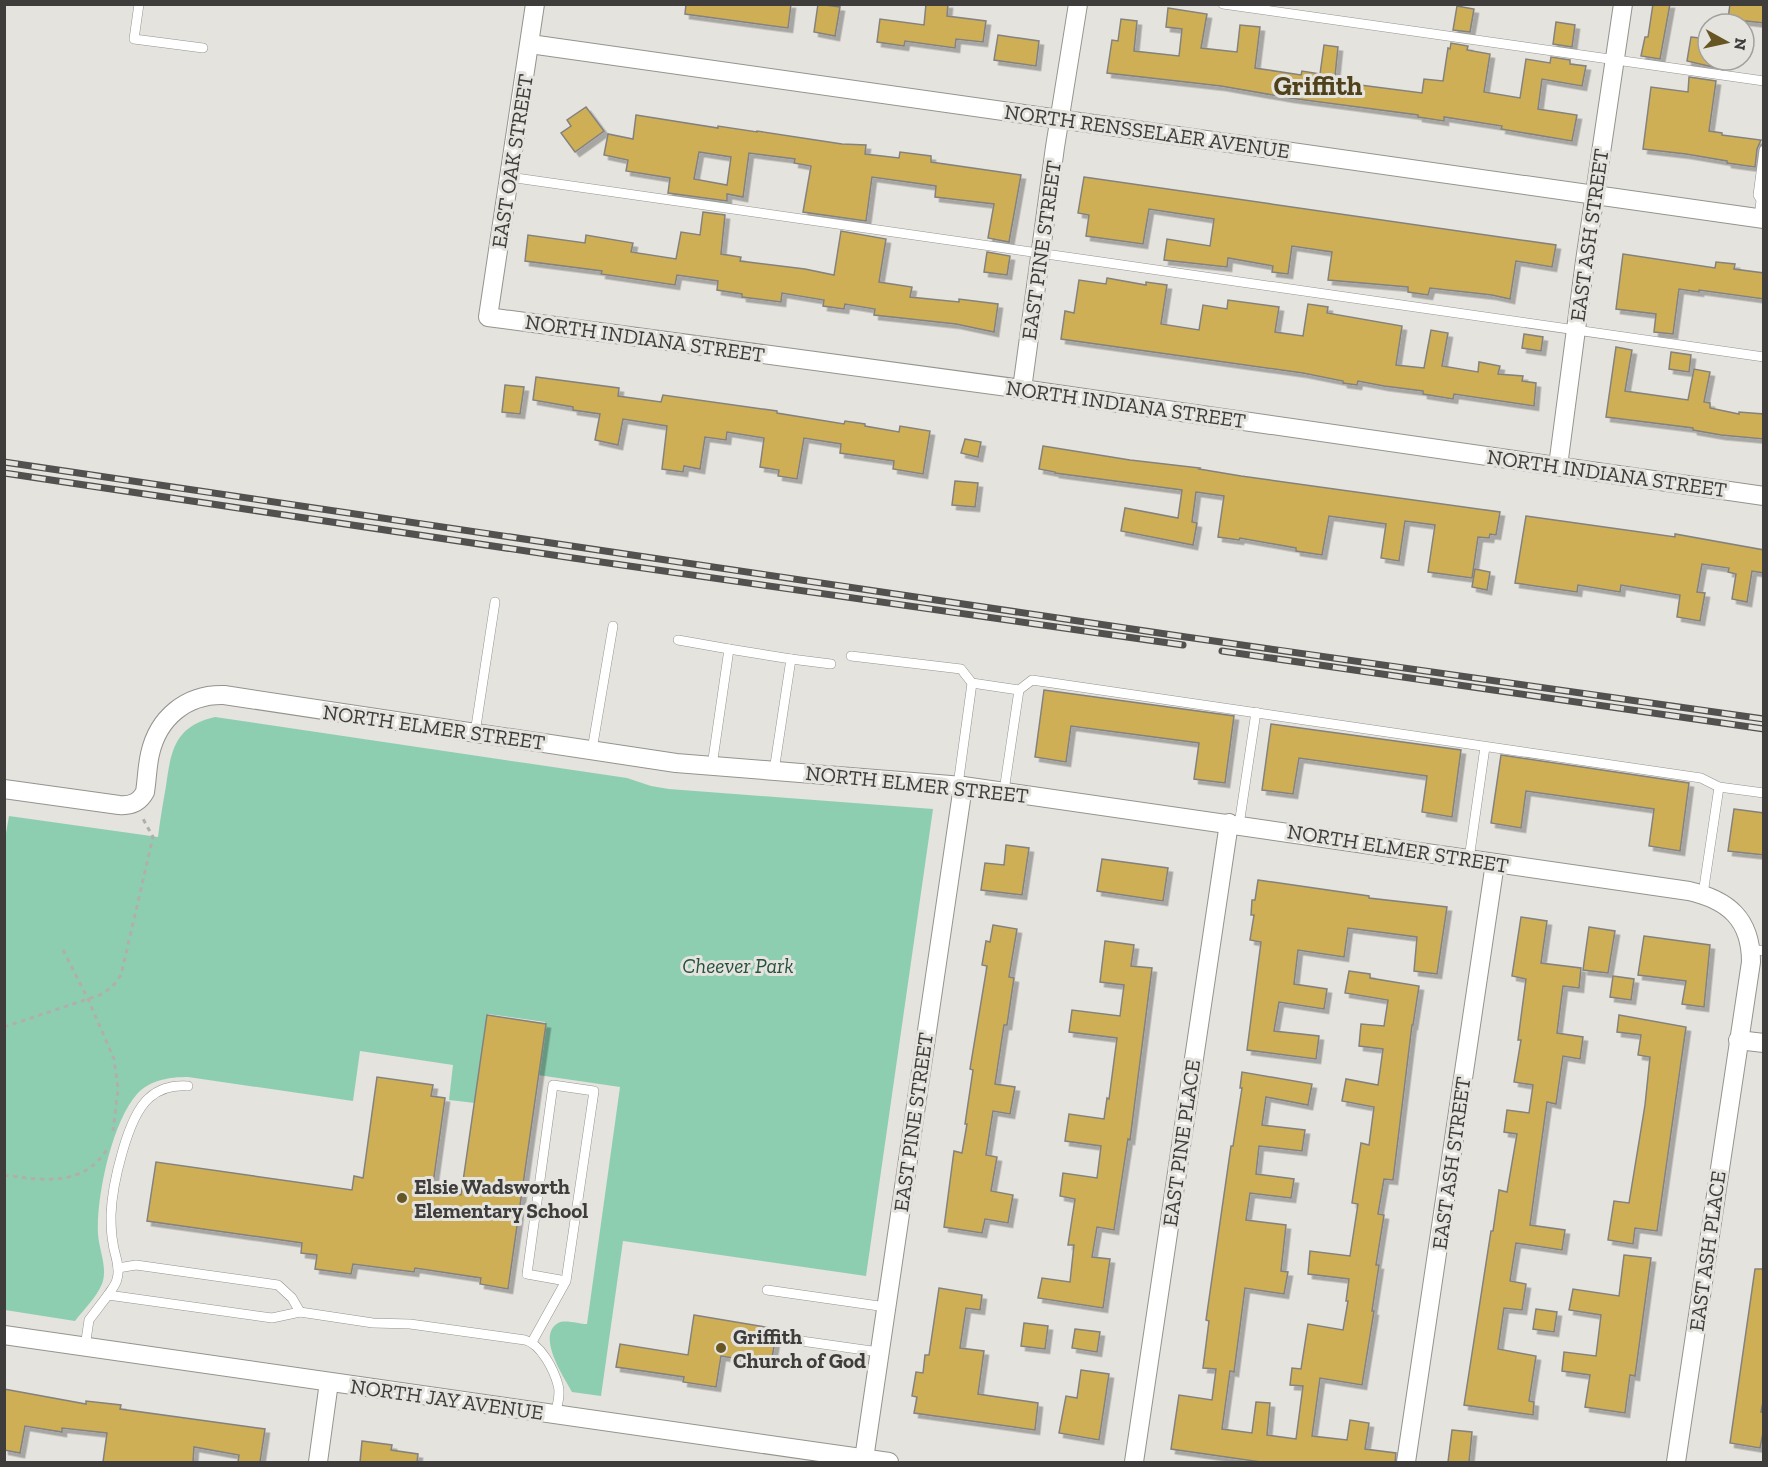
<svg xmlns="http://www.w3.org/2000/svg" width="1768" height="1467" viewBox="0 0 1768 1467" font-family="'Zilla Slab',serif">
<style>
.green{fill:#8eceb0}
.building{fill:#ceaf57;stroke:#84827e;stroke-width:1.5;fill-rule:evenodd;filter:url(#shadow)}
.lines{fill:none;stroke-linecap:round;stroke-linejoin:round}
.service-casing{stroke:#94938e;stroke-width:10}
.minor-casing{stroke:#94938e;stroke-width:20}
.path{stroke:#b0afab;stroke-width:3;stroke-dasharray:4.5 4.5;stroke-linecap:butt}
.service{stroke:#fff;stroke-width:9}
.minor{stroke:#fff;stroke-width:18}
.rail-casing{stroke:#52514f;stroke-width:7}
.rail{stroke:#e4e3de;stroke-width:4.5;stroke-dasharray:14;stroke-linecap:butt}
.poi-dot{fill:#675523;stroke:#e4e3de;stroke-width:2}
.labels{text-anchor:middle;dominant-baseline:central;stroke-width:6;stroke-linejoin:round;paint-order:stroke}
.street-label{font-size:21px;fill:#3e3d3b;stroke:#e4e3de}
.park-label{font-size:21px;font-style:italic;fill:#25503e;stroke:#e4e3de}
.poi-label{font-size:21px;font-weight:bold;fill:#3e3d3b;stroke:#e4e3de;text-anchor:start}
.district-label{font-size:27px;font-weight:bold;fill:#4f4119;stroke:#e4e3de}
</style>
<defs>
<filter id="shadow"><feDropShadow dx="4.5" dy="4.5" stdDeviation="0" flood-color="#0004"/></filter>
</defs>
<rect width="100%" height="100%" fill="#e4e3de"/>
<path class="green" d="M215,717L627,778L651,786L669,789L933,809L866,1276L623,1241L601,1396L572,1392C564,1377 536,1336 558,1323C565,1319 579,1324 587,1324L620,1087L538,1075L545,1022L488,1014L475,1103L449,1100L453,1065L360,1051L353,1101L188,1077C169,1077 150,1080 137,1094C112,1122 96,1197 98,1234C99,1250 108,1268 102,1284C96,1298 84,1309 75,1321L5,1310L4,845L9,816L158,837C160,820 163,803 166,786C171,750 175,726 215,717Z"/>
<g class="building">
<polygon points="686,4 791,4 788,28 685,14"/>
<polygon points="818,4 840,7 835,36 814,32"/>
<polygon points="926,4 948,4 947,16 986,21 983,42 956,39 955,48 905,41 904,46 877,42 880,19 924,25"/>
<polygon points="1653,4 1670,4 1660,59 1641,56 1645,37 1648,37"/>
<polygon points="1730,4 1764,4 1764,23 1728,19"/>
<polygon points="1457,6 1474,9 1470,32 1453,30"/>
<polygon points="1168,8 1207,14 1201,48 1237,52 1240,25 1260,27 1255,68 1301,75 1302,71 1320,74 1324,45 1338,47 1335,76 1338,77 1337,82 1422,93 1424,79 1443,81 1448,48 1450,49 1451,43 1468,46 1467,50 1490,54 1484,92 1520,98 1526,59 1550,63 1551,57 1570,60 1570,64 1586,66 1582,86 1542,79 1538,109 1577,115 1572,141 1501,129 1502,126 1444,117 1444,121 1418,117 1418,115 1290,98 1221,86 1107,73 1112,40 1118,41 1121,19 1137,21 1134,51 1179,56 1182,29 1166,27"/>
<polygon points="1556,22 1575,25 1572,47 1553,44"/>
<polygon points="998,35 1039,41 1036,66 994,60"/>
<polygon points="1691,37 1708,39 1708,60 1718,60 1717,68 1687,61"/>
<polygon points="1689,77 1716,81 1709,131 1722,133 1722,135 1761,140 1757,149 1755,167 1727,163 1727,161 1686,154 1643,149 1651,87 1688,92"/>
<polygon points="586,107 604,131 575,152 561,133 571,126 567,120"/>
<path d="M636,115L718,128V126L757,132V131L842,144L866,145L865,154L899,158L900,152L931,156V162L1021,175L1009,242L988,238L994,204L935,197L936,186L872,177L866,221L803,212L811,166L794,163L795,159L749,153L743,197L727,194V201L668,193L670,178L626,171L628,160L604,155L608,134L633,139ZM699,152L731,157L727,185L694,179Z"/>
<polygon points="1084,177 1556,245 1552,267 1516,261 1510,299 1492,295 1430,288 1428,295 1408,292 1408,287 1328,280 1332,252 1292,246 1288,274 1272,272 1273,266 1228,258 1227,267 1164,260 1167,239 1210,246 1214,219 1149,209 1143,244 1086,236 1089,215 1078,213"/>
<polygon points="703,212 725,215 721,254 741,257 740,261 805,269 834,275 841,231 886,239 879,282 912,287 910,297 959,302 959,299 998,304 994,332 956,324 874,315 875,309 845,304 844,309 823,306 824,300 782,293 781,302 742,297 742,294 717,290 718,281 677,275 675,285 601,274 602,271 525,261 528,235 585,243 586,235 633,243 631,252 676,259 681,232 700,235"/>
<polygon points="987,252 1010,256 1007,275 984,272"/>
<polygon points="1623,254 1715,268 1716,262 1735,264 1734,269 1764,273 1764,299 1699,290 1699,292 1679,289 1673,334 1654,332 1656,314 1616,309"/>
<polygon points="1107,278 1146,285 1146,282 1167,285 1161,324 1199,330 1203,305 1227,309 1228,300 1279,307 1275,332 1303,336 1308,304 1328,307 1327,313 1402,326 1396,365 1424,368 1431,330 1448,333 1442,366 1478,372 1479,362 1500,366 1498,374 1523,376 1522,381 1536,383 1534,406 1454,394 1453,399 1423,394 1423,391 1384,386 1358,381 1357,385 1343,383 1343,381 1303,373 1061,339 1065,311 1074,313 1079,280 1106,284"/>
<polygon points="1524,334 1543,337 1541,351 1522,348"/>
<polygon points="1616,347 1632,350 1625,391 1688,400 1694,369 1710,372 1704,402 1710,403 1710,408 1739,414 1739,412 1764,414 1764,439 1721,435 1693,430 1693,428 1606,417"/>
<polygon points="1671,352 1691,355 1689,372 1669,369"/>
<polygon points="536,377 619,388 618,396 661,402 663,395 777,411 777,413 844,424 845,421 865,424 865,426 899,432 900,426 930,431 923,474 893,469 894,461 840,453 841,444 804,438 797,479 778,476 779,470 760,467 764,438 727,432 726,440 705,437 700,469 684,466 683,472 662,469 667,426 623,419 618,445 595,440 600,414 573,410 573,407 533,400"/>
<polygon points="505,385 524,387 520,414 502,412"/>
<polygon points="965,439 981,442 978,457 961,453"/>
<polygon points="1043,446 1130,460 1200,468 1199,469 1241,476 1500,512 1496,535 1490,534 1489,538 1478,537 1472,578 1428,572 1435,525 1405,521 1399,561 1381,558 1386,524 1329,516 1322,555 1296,551 1296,548 1240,538 1239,540 1218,537 1224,496 1196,492 1192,522 1197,523 1193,545 1121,531 1125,508 1178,518 1182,490 1055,473 1055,472 1039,469"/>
<polygon points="955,481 978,483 975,507 952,505"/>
<polygon points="1526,516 1633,531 1675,537 1675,534 1764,550 1764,573 1752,571 1747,602 1732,599 1736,574 1728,572 1729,568 1702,564 1697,592 1705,593 1700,621 1677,617 1680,595 1621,585 1620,592 1578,585 1577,592 1515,583"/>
<polygon points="1475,569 1490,572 1487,590 1472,587"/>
<polygon points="1044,690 1234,716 1225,783 1194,779 1199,743 1071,726 1066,762 1035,757"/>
<polygon points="1271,724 1461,750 1452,817 1422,812 1427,776 1299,758 1293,794 1262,790"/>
<polygon points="1501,755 1689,783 1680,851 1649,846 1654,809 1526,791 1521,828 1491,823"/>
<polygon points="1734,809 1764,813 1764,855 1728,851"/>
<polygon points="1006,845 1029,848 1022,895 981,890 985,863 1004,865"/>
<polygon points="1102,859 1168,868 1163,901 1097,891"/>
<polygon points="1258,880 1369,896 1369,898 1447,907 1437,974 1414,971 1417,937 1348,928 1344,957 1298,950 1294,984 1327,989 1324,1009 1279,1002 1274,1031 1319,1036 1316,1059 1247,1050 1261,942 1250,940 1254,915 1251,915 1252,900 1255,900"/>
<polygon points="1521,917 1547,921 1541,963 1581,968 1579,988 1563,986 1557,1033 1583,1037 1580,1059 1563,1056 1556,1104 1547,1102 1530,1225 1565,1230 1562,1250 1516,1243 1510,1281 1526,1284 1522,1310 1504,1308 1498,1349 1536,1356 1529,1401 1534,1402 1533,1415 1464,1405 1491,1231 1493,1231 1499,1190 1507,1192 1517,1134 1504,1132 1507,1110 1529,1113 1533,1085 1514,1082 1521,1040 1518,1040 1526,979 1512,976"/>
<polygon points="993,925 1017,929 1009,977 1014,978 1007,1025 1004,1025 995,1084 1015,1087 1010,1114 993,1111 986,1155 997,1157 991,1191 1013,1195 1008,1223 985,1219 982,1233 944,1227 954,1151 962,1153 967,1124 965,1124 973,1070 970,1069 987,966 982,965 986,941 990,942"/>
<polygon points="1589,927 1615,931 1608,973 1583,970"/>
<polygon points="1644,936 1710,945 1704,1007 1682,1004 1686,981 1638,975"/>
<polygon points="1105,941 1134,945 1131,966 1152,968 1130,1140 1128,1139 1114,1230 1097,1227 1092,1257 1110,1259 1103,1308 1038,1298 1042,1278 1070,1282 1074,1245 1068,1245 1075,1199 1060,1196 1063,1173 1097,1178 1101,1146 1065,1141 1069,1114 1104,1119 1107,1098 1109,1099 1117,1038 1069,1032 1072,1010 1120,1016 1124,985 1100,982"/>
<polygon points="1349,971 1370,974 1370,978 1419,986 1413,1025 1412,1025 1393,1180 1384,1179 1378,1214 1384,1215 1376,1265 1379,1265 1372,1311 1374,1311 1362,1385 1320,1378 1312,1436 1347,1440 1350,1420 1369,1423 1365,1449 1396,1453 1395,1462 1261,1462 1171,1449 1179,1395 1212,1400 1216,1369 1203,1368 1209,1321 1206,1320 1231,1146 1233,1146 1242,1088 1240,1088 1242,1072 1312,1084 1308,1105 1266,1097 1262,1125 1305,1130 1302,1151 1259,1146 1256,1174 1294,1179 1291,1198 1250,1193 1246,1220 1286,1225 1281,1271 1288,1272 1284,1294 1245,1288 1234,1372 1230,1371 1222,1429 1252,1433 1256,1402 1270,1403 1267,1435 1296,1439 1303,1386 1290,1385 1292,1368 1301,1369 1308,1324 1343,1330 1348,1301 1346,1301 1349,1279 1308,1274 1310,1251 1350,1256 1358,1204 1352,1203 1361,1143 1369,1145 1374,1107 1342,1101 1346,1079 1378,1085 1383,1049 1359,1046 1361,1024 1384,1026 1388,1000 1345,993"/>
<polygon points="1613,976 1634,979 1631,1000 1610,997"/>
<polygon points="487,1015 546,1024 508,1289 480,1284 481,1278 415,1268 414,1272 353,1264 351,1274 315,1269 317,1255 301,1253 302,1243 147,1221 156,1162 352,1190 354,1176 363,1178 377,1077 433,1085 431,1096 445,1098 432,1191 461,1195"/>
<polygon points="1619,1015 1686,1027 1657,1231 1635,1228 1633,1244 1608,1240 1614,1201 1629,1203 1645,1105 1650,1057 1638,1055 1641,1035 1617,1032"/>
<polygon points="1624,1255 1651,1258 1635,1376 1630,1375 1625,1413 1585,1407 1590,1375 1562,1371 1564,1352 1596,1356 1601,1315 1569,1310 1573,1289 1619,1296"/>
<polygon points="1755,1269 1764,1269 1764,1397 1761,1412 1764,1413 1764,1428 1760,1448 1730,1443"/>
<polygon points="939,1288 982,1295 980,1310 966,1308 960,1348 984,1351 978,1394 1038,1403 1035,1430 914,1413 917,1397 912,1396 916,1372 923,1373 925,1355 929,1355"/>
<polygon points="1536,1309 1557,1312 1554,1332 1533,1329"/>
<polygon points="694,1315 777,1329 771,1364 721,1356 716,1387 683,1382 684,1377 616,1367 620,1344 688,1355"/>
<polygon points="1024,1323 1048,1326 1045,1349 1021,1346"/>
<polygon points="1075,1329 1100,1332 1097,1352 1072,1348"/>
<polygon points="1081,1370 1109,1374 1099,1440 1059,1433 1066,1396 1077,1398"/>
<polygon points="4,1389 86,1404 86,1401 121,1405 120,1409 265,1429 260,1462 238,1462 239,1455 194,1447 193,1462 103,1462 107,1433 62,1428 62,1432 25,1426 20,1453 4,1450"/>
<polygon points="1452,1430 1472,1432 1469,1462 1448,1462"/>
<polygon points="362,1441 392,1445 391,1450 418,1454 417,1462 360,1462"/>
</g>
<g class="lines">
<defs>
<g id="service">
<polyline points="139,4 134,39 203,48"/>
<polyline points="1223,4 1764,81"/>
<polyline points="509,177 1764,357"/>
<polyline points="1759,218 1761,200 1758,195 1764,150"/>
<polyline points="678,640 729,649"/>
<polyline points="851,656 961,669 972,683 1019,690 1032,680 1701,778 1719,787 1764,793"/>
<polyline points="791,659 831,664"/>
<polyline points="475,733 495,602"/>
<polyline points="592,750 613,626"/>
<polyline points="712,766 729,649 791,659 774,771"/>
<polyline points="958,785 972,683"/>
<polyline points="1004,791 1019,690"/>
<polyline points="1239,825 1256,712"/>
<polyline points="1469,859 1485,747"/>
<polyline points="1703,894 1719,787"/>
<polyline points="1751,949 1764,951"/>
<polyline points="118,1268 136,1265 278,1285 292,1298 300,1312"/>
<polyline points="767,1290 886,1307"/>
<path d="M108,1295C111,1290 116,1285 117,1279C121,1267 114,1254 113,1243C111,1234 111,1224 111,1215C112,1186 127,1117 149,1098C160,1088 173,1085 188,1086"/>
<polyline points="787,1339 879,1352"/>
<polyline points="532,1342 566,1281 594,1091 553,1085 527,1274 566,1281"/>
<path d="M85,1347L89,1320L108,1295L272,1318L300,1312L373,1323L410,1324L525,1340C541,1344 554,1370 558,1385C561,1394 557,1406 555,1415"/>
</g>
<g id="minor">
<polyline points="535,4 488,317 1022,389 1764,496"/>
<polyline points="530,44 1764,219"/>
<polyline points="1022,389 1055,147 1078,4"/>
<polyline points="1558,466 1585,261 1623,4"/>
<path d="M4,789L119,805C131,806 139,803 145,792C147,780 147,767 150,754C158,718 186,694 224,695L676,763L963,786L1689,891C1728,900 1751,919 1751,962L1676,1462"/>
<polyline points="1738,1040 1764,1043"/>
<polyline points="4,1335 889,1462"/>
<polyline points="864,1459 963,786"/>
<polyline points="318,1462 329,1382"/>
<polyline points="1134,1462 1229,823"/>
<polyline points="1406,1462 1495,863"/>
</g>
</defs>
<use href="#service" class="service-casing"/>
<use href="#minor" class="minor-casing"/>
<g class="path">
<polyline points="63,950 88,999 114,1059 118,1089 113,1131"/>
<polyline points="4,1027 100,995 112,987 121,975 153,837 142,817"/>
<path d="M4,1175C45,1181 85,1187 109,1146"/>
</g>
<use href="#service" class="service"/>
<use href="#minor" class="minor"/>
<defs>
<g id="rail">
<polyline points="4,462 1186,637 1764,719"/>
<polyline points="4,473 573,558 1183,645"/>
<polyline points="1222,651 1764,729"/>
</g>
</defs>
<use href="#rail" class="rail-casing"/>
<use href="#rail" class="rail"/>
</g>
<g class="poi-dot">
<circle cx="402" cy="1198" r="6"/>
<circle cx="721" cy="1348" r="6"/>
</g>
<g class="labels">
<g class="street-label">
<text transform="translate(1147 131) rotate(8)">NORTH RENSSELAER AVENUE</text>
<text transform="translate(512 161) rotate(-81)">EAST OAK STREET</text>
<text transform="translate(1589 235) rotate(-82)">EAST ASH STREET</text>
<text transform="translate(1041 250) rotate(-82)">EAST PINE STREET</text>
<text transform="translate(645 338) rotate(8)">NORTH INDIANA STREET</text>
<text transform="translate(1126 404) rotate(8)">NORTH INDIANA STREET</text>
<text transform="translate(1607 473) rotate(8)">NORTH INDIANA STREET</text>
<text transform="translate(434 727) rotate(8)">NORTH ELMER STREET</text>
<text transform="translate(917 784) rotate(6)">NORTH ELMER STREET</text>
<text transform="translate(1398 848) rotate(9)">NORTH ELMER STREET</text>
<text transform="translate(913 1122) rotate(-82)">EAST PINE STREET</text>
<text transform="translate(1181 1143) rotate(-82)">EAST PINE PLACE</text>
<text transform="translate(1451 1163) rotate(-82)">EAST ASH STREET</text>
<text transform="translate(1707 1251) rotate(-82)">EAST ASH PLACE</text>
<text transform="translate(447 1399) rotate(8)">NORTH JAY AVENUE</text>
</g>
<g class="park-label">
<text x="738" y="965">Cheever Park</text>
</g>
<g class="poi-label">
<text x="414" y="1186">Elsie Wadsworth<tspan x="414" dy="24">Elementary School</tspan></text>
<text x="733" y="1336">Griffith<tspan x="733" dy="24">Church of God</tspan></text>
</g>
<g class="district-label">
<text x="1318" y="86">Griffith</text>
</g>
</g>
<rect width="1768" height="1467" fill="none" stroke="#3e3d3b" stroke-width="12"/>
<g transform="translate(1726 42) rotate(98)"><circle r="28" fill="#e4e3de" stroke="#a2a19d" stroke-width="1.5"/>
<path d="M0-4.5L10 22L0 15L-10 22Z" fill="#675523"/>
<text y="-9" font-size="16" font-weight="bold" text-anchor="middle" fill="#3e3d3b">N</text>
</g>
</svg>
